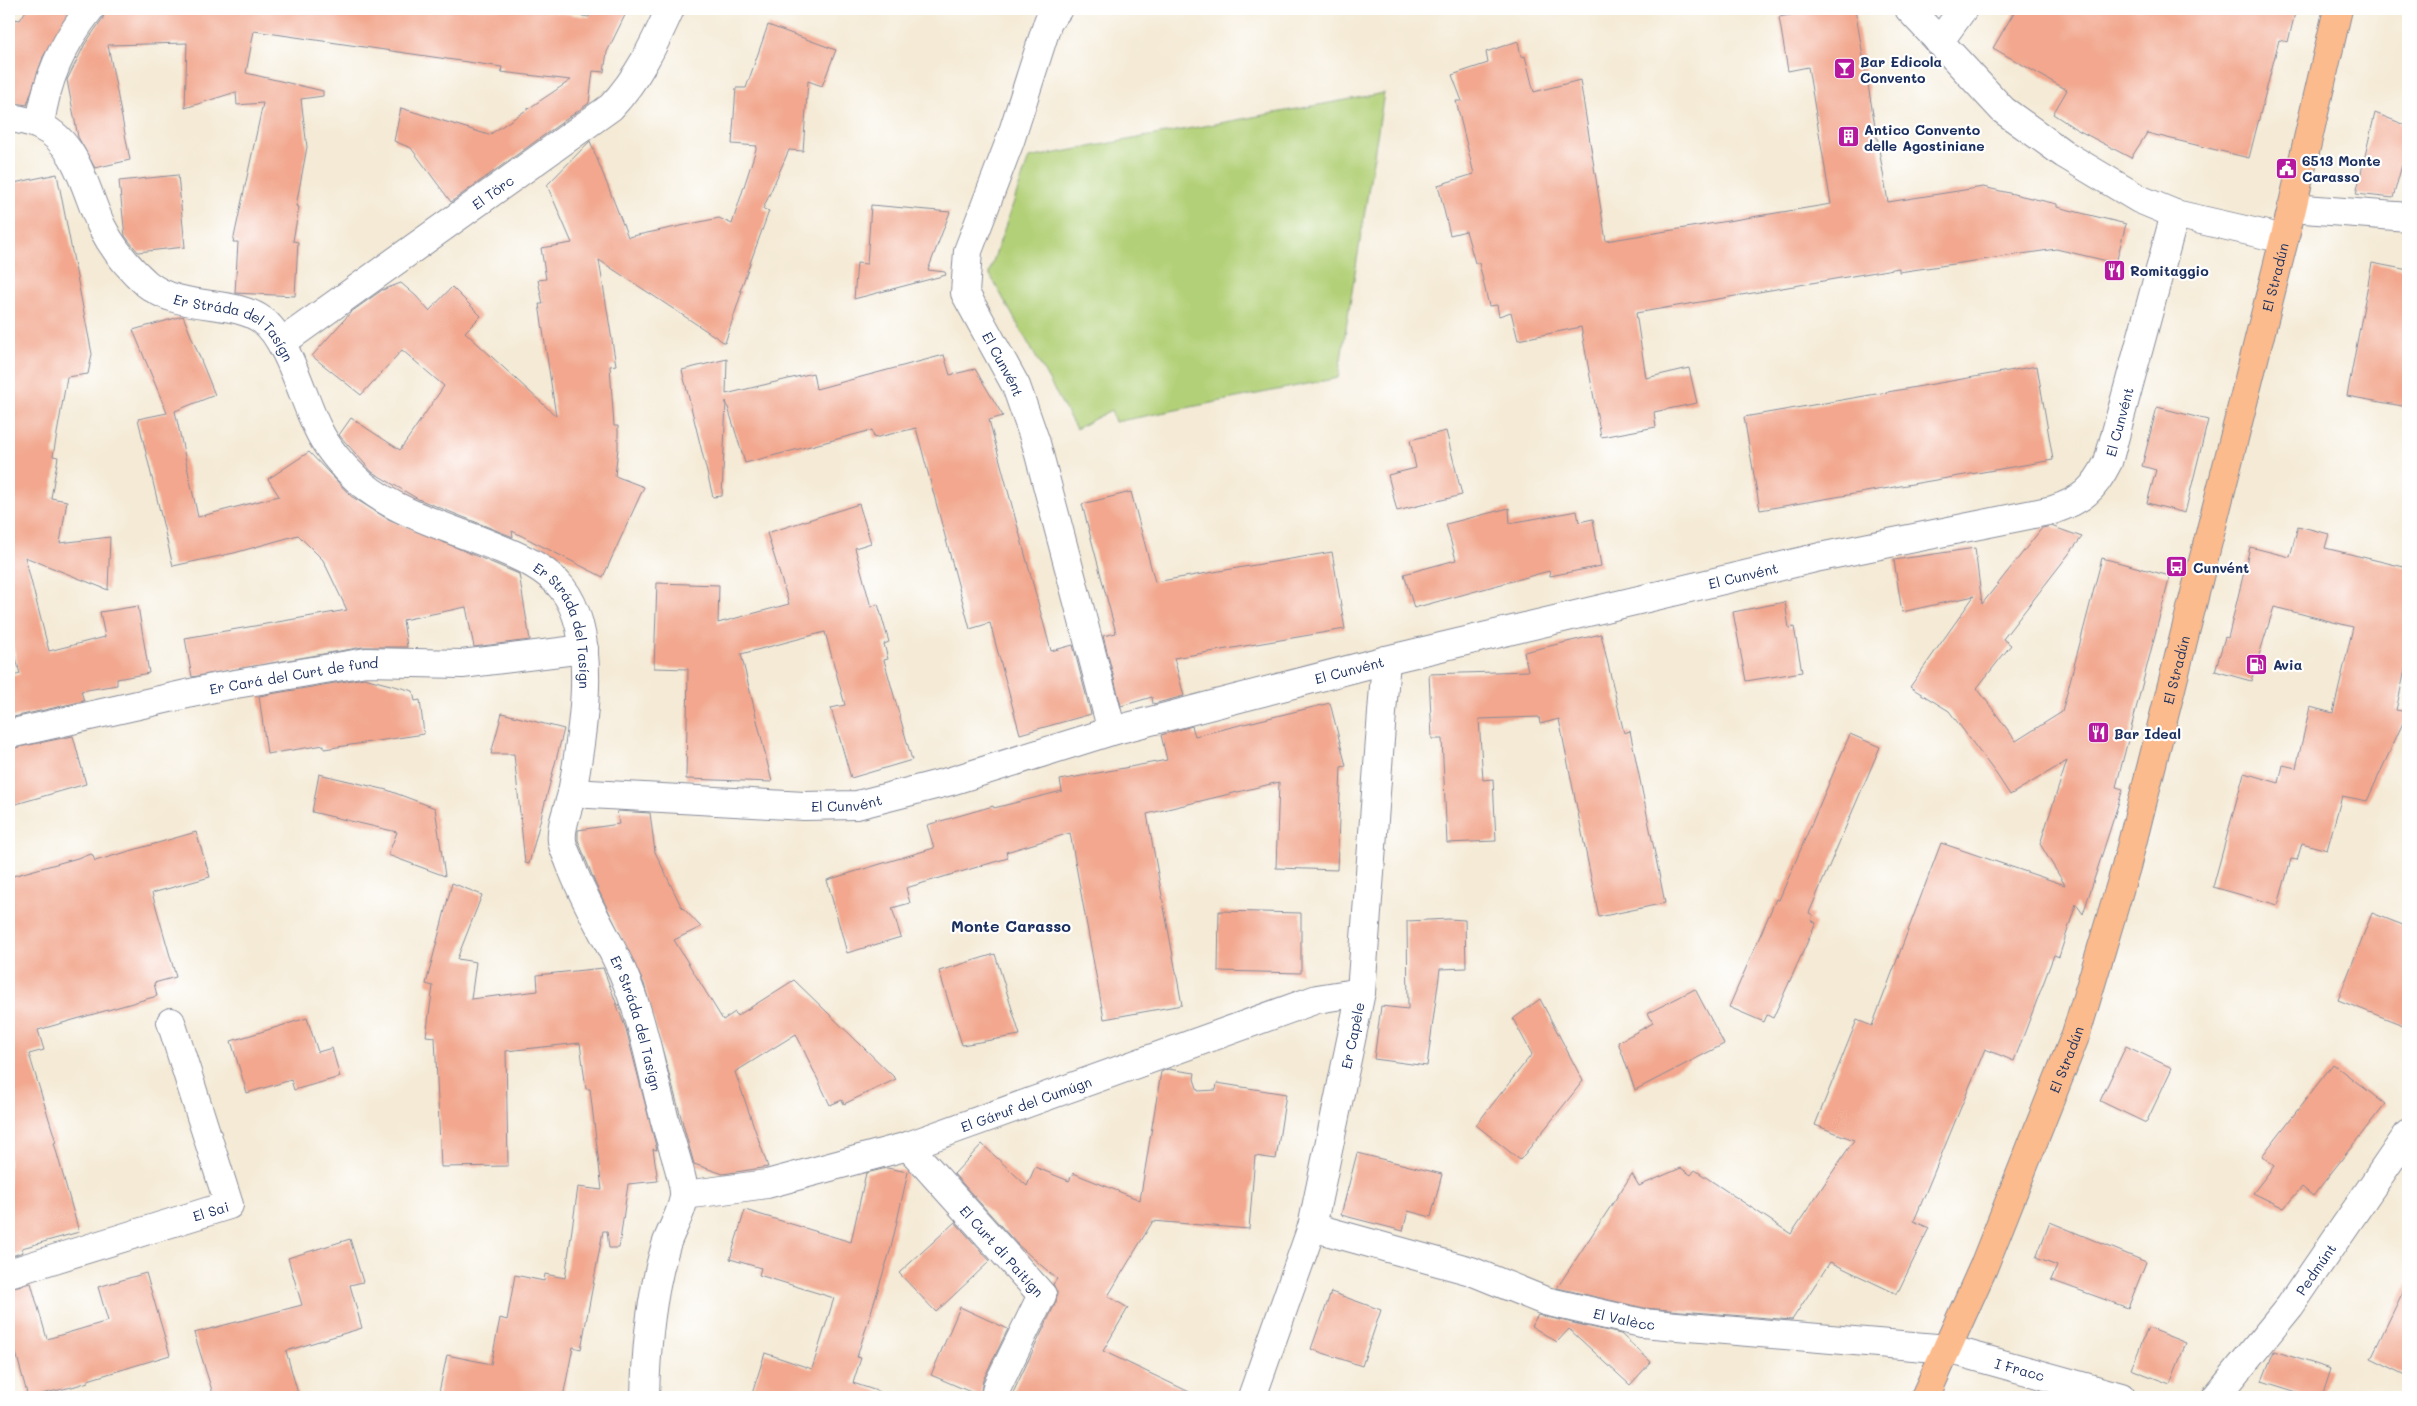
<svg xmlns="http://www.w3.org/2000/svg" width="2417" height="1406" viewBox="0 0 2417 1406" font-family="Mali,sans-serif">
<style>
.green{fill:#b2d077;stroke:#66806a}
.building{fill:#f2a78e}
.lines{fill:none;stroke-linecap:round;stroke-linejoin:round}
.minor-casing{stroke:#888c9a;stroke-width:30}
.major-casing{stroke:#888c9a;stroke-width:30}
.minor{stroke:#fff;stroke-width:28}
.major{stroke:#fbbb8d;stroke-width:28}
.labels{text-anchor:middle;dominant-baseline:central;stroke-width:4.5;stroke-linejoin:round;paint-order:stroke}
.poi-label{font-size:14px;font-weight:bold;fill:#1b2f5e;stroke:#fff;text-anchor:start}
.street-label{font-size:14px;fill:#1b2f5e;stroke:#fff}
.quarter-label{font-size:16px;font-weight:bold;fill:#1b2f5e;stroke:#fff}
</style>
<rect width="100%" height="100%" fill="#fff"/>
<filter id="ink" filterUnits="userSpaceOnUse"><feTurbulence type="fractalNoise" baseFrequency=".02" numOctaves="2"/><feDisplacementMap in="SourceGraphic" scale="10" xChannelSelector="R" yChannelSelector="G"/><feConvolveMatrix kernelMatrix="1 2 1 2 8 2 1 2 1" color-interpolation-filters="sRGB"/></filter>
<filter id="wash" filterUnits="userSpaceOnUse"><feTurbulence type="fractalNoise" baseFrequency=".0096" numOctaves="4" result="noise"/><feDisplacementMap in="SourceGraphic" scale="20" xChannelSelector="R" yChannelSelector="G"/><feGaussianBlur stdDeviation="1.12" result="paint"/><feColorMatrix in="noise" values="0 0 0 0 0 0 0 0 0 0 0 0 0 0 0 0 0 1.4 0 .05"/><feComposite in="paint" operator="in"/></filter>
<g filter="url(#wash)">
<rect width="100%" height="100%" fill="#f4ead5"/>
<polygon class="green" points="1384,93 1338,378 1115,422 1111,410 1076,429 989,273 1029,158"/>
<g id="blocks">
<g class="building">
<polygon points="27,9 71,9 43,57 27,105 9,102 9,18 20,20"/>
<polygon points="105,9 533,9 589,17 593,9 628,9 607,52 604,72 593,71 589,103 451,202 411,148 394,141 401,108 489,135 571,80 501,72 502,67 254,31 246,73 323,91 323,96 301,99 307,147 296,206 299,207 293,241 298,242 295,296 235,293 238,242 233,242 263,103 237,105 236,92 185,108 187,43 108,45 130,160 95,168 78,137 67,80 85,44 103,18"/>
<polygon points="1824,9 1855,9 1888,202 1983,187 2057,204 2057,207 2126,224 2116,263 2056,249 1899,272 1899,268 1636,313 1646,378 1689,368 1697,403 1654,412 1656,427 1601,437 1581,327 1518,340 1511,312 1499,316 1497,305 1489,306 1479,263 1475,263 1466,231 1450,235 1438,185 1474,174 1456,101 1462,101 1452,75 1488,63 1486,52 1518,41 1521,57 1525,56 1534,92 1580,80 1606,241 1831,204 1808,67 1788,71 1779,17"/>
<polygon points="2016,9 2296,9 2288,42 2279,40 2249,158 2147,133 2131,158 2076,129 2053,114 2067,90 1993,48"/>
<polygon points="768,25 836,50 822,86 808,81 803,151 789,150 763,209 769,211 740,291 742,291 725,343 599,260 616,365 610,366 614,426 618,426 618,448 615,476 644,487 603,577 512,531 513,537 418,499 372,472 339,435 351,418 400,450 444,386 402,350 361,395 312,356 351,312 382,290 401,283 416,296 429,311 452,287 481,316 465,332 556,416 539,304 543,304 538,280 546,279 541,248 572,243 547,185 590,141 628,237 719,218 732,224 757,146 732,144 736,88 746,88"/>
<polygon points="2375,113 2408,126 2408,167 2402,165 2393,198 2356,194"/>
<polygon points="57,174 92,354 88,374 67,377 53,456 58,457 51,498 67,501 60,543 110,537 108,590 25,557 49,651 105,637 100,612 138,606 149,673 117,679 117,685 81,691 84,701 9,718 9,677 20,674 9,630 9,184"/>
<polygon points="178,175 185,247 138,252 125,236 119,181"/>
<polygon points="871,205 950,212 928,270 945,272 946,275 854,299 857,263 867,264"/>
<polygon points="2372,263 2408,270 2408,407 2347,396"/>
<polygon points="183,316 215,395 175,411 198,517 279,496 268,479 309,452 351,496 386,518 519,574 530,640 474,647 466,607 403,620 407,647 363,647 192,677 185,638 347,610 323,560 298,535 234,553 173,566 138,419 167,413 133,330"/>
<polygon points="944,355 950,375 975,369 1003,416 989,420 1051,651 1073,645 1091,714 1020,734 990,623 970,629 916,428 874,438 872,430 745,463 726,401 722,496 713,497 682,370 727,359 726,394 813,373 816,389"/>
<polygon points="2037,366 2053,460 1760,510 1744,417"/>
<polygon points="2157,407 2208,420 2185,513 2147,503 2156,470 2142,466"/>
<polygon points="1446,431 1462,495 1397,511 1388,475 1416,468 1410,440"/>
<polygon points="1131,492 1155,582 1332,552 1345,629 1174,658 1184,696 1153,704 1152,697 1121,706 1103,636 1116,633 1082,504"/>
<polygon points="859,504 871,543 855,548 871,607 878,604 889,642 884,644 888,659 884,660 912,760 851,778 831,708 845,705 825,632 741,654 772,782 686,779 688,669 654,668 657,583 719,585 718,623 789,604 767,533"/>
<polygon points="1509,508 1510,523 1577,511 1579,522 1593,519 1601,566 1550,576 1549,571 1414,608 1404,574 1456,560 1446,524"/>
<polygon points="2051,526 2082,537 2003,639 2011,645 1977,688 2016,741 2062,712 2102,558 2170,576 2116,787 2123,789 2083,914 2076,904 2059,957 2054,955 2014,1061 1985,1049 1914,1221 1929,1228 1897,1294 1830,1262 1792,1320 1644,1308 1557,1288 1632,1174 1639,1186 1681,1168 1691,1175 1695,1170 1791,1234 1854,1140 1815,1125 1857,1020 1872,1026 1941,843 2065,885 2040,844 2067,761 2010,795 1997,775 1949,711 1910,687 1974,596 1902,612 1894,560 1975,548 1982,604 2042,528"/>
<polygon points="2298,526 2329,534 2325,548 2408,568 2408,657 2396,710 2408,712 2367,801 2342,796 2327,850 2302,843 2297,860 2291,859 2278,905 2213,887 2244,773 2279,783 2283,765 2296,768 2310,707 2333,713 2353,627 2274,607 2251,681 2215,671 2225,637 2228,638 2250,547 2290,557"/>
<polygon points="1785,602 1789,628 1794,627 1802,672 1746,681 1733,612"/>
<polygon points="1601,634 1624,733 1630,731 1665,903 1599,917 1559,719 1540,724 1539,717 1479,719 1483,780 1493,779 1496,841 1447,843 1442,739 1432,739 1429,674 1528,671 1524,652"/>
<polygon points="364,678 413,691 415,701 420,700 424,734 324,749 324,745 267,754 259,696"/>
<polygon points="1330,703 1346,766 1341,767 1337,870 1276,868 1279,782 1147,814 1182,1005 1104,1019 1070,833 1006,852 1008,858 906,888 910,903 892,908 901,937 847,953 827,880 934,848 927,825 993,806 994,808 1062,791 1060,780 1167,760 1161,735 1192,726 1195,736"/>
<polygon points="502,713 564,729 529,864 525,863 514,754 491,754"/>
<polygon points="1850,734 1880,747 1809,913 1813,915 1811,920 1816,923 1773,1018 1767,1015 1764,1022 1729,1007 1776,899 1779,900"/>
<polygon points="73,736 86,784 9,806 9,749"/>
<polygon points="319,774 387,790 435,808 445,876 388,855 397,832 312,812"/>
<polygon points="617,811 650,813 655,852 681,906 701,927 674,940 723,1020 735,1012 737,1016 794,980 896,1079 844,1104 842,1100 830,1105 796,1034 735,1072 768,1167 723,1174 694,1164 644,984 596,885 578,840 578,830 619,824"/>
<polygon points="196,832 210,877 152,893 176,977 154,983 157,996 38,1030 44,1050 29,1054 56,1142 54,1143 79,1232 22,1248 23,1252 9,1257 9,877 92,854 95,861"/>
<polygon points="452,883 482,895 457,959 476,962 471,999 538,991 537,975 603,968 626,1029 657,1150 653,1149 658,1181 628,1184 619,1248 609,1248 607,1231 603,1231 581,1349 573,1347 563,1397 438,1397 447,1355 491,1364 500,1318 507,1320 515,1275 544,1281 545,1274 565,1278 578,1187 602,1190 590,1089 586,1089 580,1043 506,1051 508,1166 441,1167 435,1037 426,1036 433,986 426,984"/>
<polygon points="1219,911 1301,913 1301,973 1218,971"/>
<polygon points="2372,913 2408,927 2408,1027 2338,1000"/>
<polygon points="1449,919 1465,920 1466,968 1440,969 1427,1066 1374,1059 1381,1006 1408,1009 1407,921"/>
<polygon points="995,954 1020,1035 962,1045 939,971"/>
<polygon points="1695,989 1724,1044 1635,1090 1618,1042 1653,1023 1648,1013"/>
<polygon points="1540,999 1583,1081 1520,1160 1476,1125 1532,1054 1513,1019"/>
<polygon points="307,1018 318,1052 332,1048 340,1077 294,1090 291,1080 247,1093 231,1041"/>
<polygon points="2126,1046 2172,1068 2146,1123 2100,1101"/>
<polygon points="2333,1064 2385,1104 2313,1196 2302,1187 2284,1208 2253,1193 2274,1166 2262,1156"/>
<polygon points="1168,1069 1195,1073 1194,1079 1198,1091 1216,1090 1217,1083 1286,1094 1276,1159 1255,1156 1249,1229 1153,1221 1108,1296 1128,1308 1103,1351 1200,1397 1011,1397 1056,1302 1057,1292 1053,1284 1057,1279 1018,1245 954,1174 982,1144 1027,1186 1035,1167 1069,1181 1073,1173 1140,1200 1161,1072"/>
<polygon points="1357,1153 1442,1174 1431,1217 1408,1211 1403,1231 1341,1215"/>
<polygon points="887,1168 908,1172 891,1248 857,1357 861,1358 853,1383 880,1392 879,1397 751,1397 765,1353 812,1369 834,1298 759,1275 761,1268 730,1259 745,1210 851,1242 866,1173"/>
<polygon points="955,1222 990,1261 936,1312 899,1273"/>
<polygon points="2050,1222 2146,1262 2128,1308 2051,1280 2057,1266 2036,1258"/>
<polygon points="350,1239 363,1282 350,1285 362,1328 286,1351 299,1397 214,1397 194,1333 302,1305 288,1258"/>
<polygon points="146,1273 170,1355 88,1380 88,1382 72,1387 28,1397 9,1327 9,1288 31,1283 47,1339 108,1321 98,1287"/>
<polygon points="2408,1281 2408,1376 2371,1358"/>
<polygon points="1331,1292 1381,1310 1362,1366 1311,1349"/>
<polygon points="960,1307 1008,1329 983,1380 980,1396 931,1375"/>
<polygon points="1538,1315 1621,1334 1651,1362 1630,1385 1569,1329 1557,1342 1531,1326"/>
<polygon points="2148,1328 2186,1343 2170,1384 2131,1369"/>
<polygon points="2274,1351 2331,1369 2322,1397 2313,1397 2262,1381"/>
</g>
</g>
</g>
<g filter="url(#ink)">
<use href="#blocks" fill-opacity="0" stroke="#888c9a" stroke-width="1"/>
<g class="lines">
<defs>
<g id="minor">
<path id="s1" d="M1058,9L1048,22L1010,141L968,251L965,293L1016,386L1036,443L1112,731"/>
<polyline points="1909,9 2003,110 2064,154 2139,199 2175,214 2284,239"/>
<polyline points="1939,42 1963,9"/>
<path id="s2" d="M9,117C19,120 31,121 40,126C79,144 85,192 102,227C113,249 129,268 147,284C182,312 231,298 262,320C287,337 303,399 317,427C327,449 344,468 362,484C401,516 455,529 501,549C523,558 547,569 562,588C600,636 582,736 572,793C569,807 560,826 562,841C563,848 568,857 570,863C584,902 607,936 623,973C643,1019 650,1065 663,1113C668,1136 682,1170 684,1192C685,1208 671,1229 666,1245C663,1255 660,1266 658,1276C649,1316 646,1357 645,1397"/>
<path d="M40,125C46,80 62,44 90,9"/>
<polyline points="2292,208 2408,217"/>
<path id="s3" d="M281,343L611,107C638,78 654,45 670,9"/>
<path id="s4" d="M9,734L218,687L366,662L462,664L584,649"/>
<path id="s5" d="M572,793L804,806L857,805L951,781L1112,731L1386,660L1820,557L2053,510C2082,500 2094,490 2108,462L2175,214"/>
<path id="s6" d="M908,1146L1042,1295L997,1387L995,1397"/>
<path id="s7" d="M685,1195L767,1184L908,1146L1317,999L1361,992"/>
<path id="s8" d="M1312,1227L1471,1271L1545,1301L1642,1323L1948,1349L2121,1397"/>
<path id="s9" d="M9,1273L229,1205L171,1022"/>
<path id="s10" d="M1252,1397L1312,1227L1361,992L1386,660"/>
<path id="s11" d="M2216,1397L2290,1306L2408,1134"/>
</g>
<g id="major">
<path id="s12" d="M1925,1397L1983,1268L2076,1034L2126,867L2292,208L2338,9"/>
</g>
</defs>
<use href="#minor" class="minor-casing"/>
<use href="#major" class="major-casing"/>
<use href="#minor" class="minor"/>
<use href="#major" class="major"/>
</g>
</g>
<defs>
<symbol id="bar-square" viewBox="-11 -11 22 22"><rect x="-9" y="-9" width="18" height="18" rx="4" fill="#b5179e" stroke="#fff"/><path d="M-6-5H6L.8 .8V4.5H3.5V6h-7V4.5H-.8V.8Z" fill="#fff"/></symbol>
<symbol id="building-square" viewBox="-11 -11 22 22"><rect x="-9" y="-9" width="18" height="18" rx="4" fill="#b5179e" stroke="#fff"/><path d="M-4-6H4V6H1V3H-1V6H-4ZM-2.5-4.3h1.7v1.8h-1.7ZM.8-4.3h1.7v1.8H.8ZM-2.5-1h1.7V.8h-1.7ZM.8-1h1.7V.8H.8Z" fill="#fff"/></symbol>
<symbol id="civic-square" viewBox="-11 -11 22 22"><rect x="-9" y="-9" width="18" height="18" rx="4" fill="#b5179e" stroke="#fff"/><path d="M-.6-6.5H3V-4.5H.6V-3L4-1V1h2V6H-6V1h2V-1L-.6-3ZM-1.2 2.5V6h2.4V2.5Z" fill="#fff"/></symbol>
<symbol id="restaurant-square" viewBox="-11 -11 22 22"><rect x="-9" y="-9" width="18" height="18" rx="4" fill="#b5179e" stroke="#fff"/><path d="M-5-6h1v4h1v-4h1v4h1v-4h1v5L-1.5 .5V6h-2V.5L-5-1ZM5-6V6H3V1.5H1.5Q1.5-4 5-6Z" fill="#fff"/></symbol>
<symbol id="bus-square" viewBox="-11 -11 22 22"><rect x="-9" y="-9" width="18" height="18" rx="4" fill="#b5179e" stroke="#fff"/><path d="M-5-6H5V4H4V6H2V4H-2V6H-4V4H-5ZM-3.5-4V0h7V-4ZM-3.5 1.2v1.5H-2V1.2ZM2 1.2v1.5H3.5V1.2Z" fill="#fff"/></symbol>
<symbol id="fuel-square" viewBox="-11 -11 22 22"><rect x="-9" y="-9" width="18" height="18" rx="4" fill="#b5179e" stroke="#fff"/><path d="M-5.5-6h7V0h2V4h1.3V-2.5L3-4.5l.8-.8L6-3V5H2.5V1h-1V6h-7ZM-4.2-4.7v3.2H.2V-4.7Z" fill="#fff"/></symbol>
</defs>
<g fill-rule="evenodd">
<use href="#bar-square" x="1832" y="56" width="25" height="25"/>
<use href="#building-square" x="1836" y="124" width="25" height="25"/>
<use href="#civic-square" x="2274" y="156" width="25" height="25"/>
<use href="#restaurant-square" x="2102" y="258" width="25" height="25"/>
<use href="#bus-square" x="2164" y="554" width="25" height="25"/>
<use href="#fuel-square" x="2244" y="652" width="25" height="25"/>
<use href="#restaurant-square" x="2086" y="720" width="25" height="25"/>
</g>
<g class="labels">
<g class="poi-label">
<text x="1860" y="61">Bar Edicola<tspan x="1860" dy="16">Convento</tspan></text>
<text x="1864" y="129">Antico Convento<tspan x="1864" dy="16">delle Agostiniane</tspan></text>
<text x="2302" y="160">6513 Monte<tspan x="2302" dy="16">Carasso</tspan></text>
<text x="2130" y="270">Romitaggio</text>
<text x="2193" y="567">Cunvént</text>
<text x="2273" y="664">Avia</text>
<text x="2114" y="733">Bar Ideal</text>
</g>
<g class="street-label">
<text stroke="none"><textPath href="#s3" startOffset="260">El Törc</textPath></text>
<text stroke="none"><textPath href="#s12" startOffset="1176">El Stradún</textPath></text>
<text stroke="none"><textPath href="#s2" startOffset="328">Er Stráda del Tasígn</textPath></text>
<text stroke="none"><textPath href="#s1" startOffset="382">El Cunvént</textPath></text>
<text stroke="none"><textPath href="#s5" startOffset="1635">El Cunvént</textPath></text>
<text stroke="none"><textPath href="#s5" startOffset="1201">El Cunvént</textPath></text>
<text stroke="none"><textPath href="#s2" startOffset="806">Er Stráda del Tasígn</textPath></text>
<text stroke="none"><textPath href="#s5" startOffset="796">El Cunvént</textPath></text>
<text stroke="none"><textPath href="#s12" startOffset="771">El Stradún</textPath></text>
<text stroke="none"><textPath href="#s4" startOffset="291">Er Cará del Curt de fund</textPath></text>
<text stroke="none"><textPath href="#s5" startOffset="275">El Cunvént</textPath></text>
<text stroke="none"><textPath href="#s2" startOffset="1228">Er Stráda del Tasígn</textPath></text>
<text stroke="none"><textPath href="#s10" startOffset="376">Er Capèle</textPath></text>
<text stroke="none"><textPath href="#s12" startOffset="366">El Stradún</textPath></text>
<text stroke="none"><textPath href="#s7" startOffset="354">El Gáruf del Cumúgn</textPath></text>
<text stroke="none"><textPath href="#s9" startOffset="211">El Sai</textPath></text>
<text stroke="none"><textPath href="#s6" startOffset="141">El Curt di Paitígn</textPath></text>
<text stroke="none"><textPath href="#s11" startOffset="162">Pedmúnt</textPath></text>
<text stroke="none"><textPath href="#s8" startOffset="326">El Valècc</textPath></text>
<text stroke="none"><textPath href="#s8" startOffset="726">I Fracc</textPath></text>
</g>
<g class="quarter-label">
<text x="1011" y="925">Monte Carasso</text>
</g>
</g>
<rect width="2417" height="1406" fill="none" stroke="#fff" stroke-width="30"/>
</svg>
